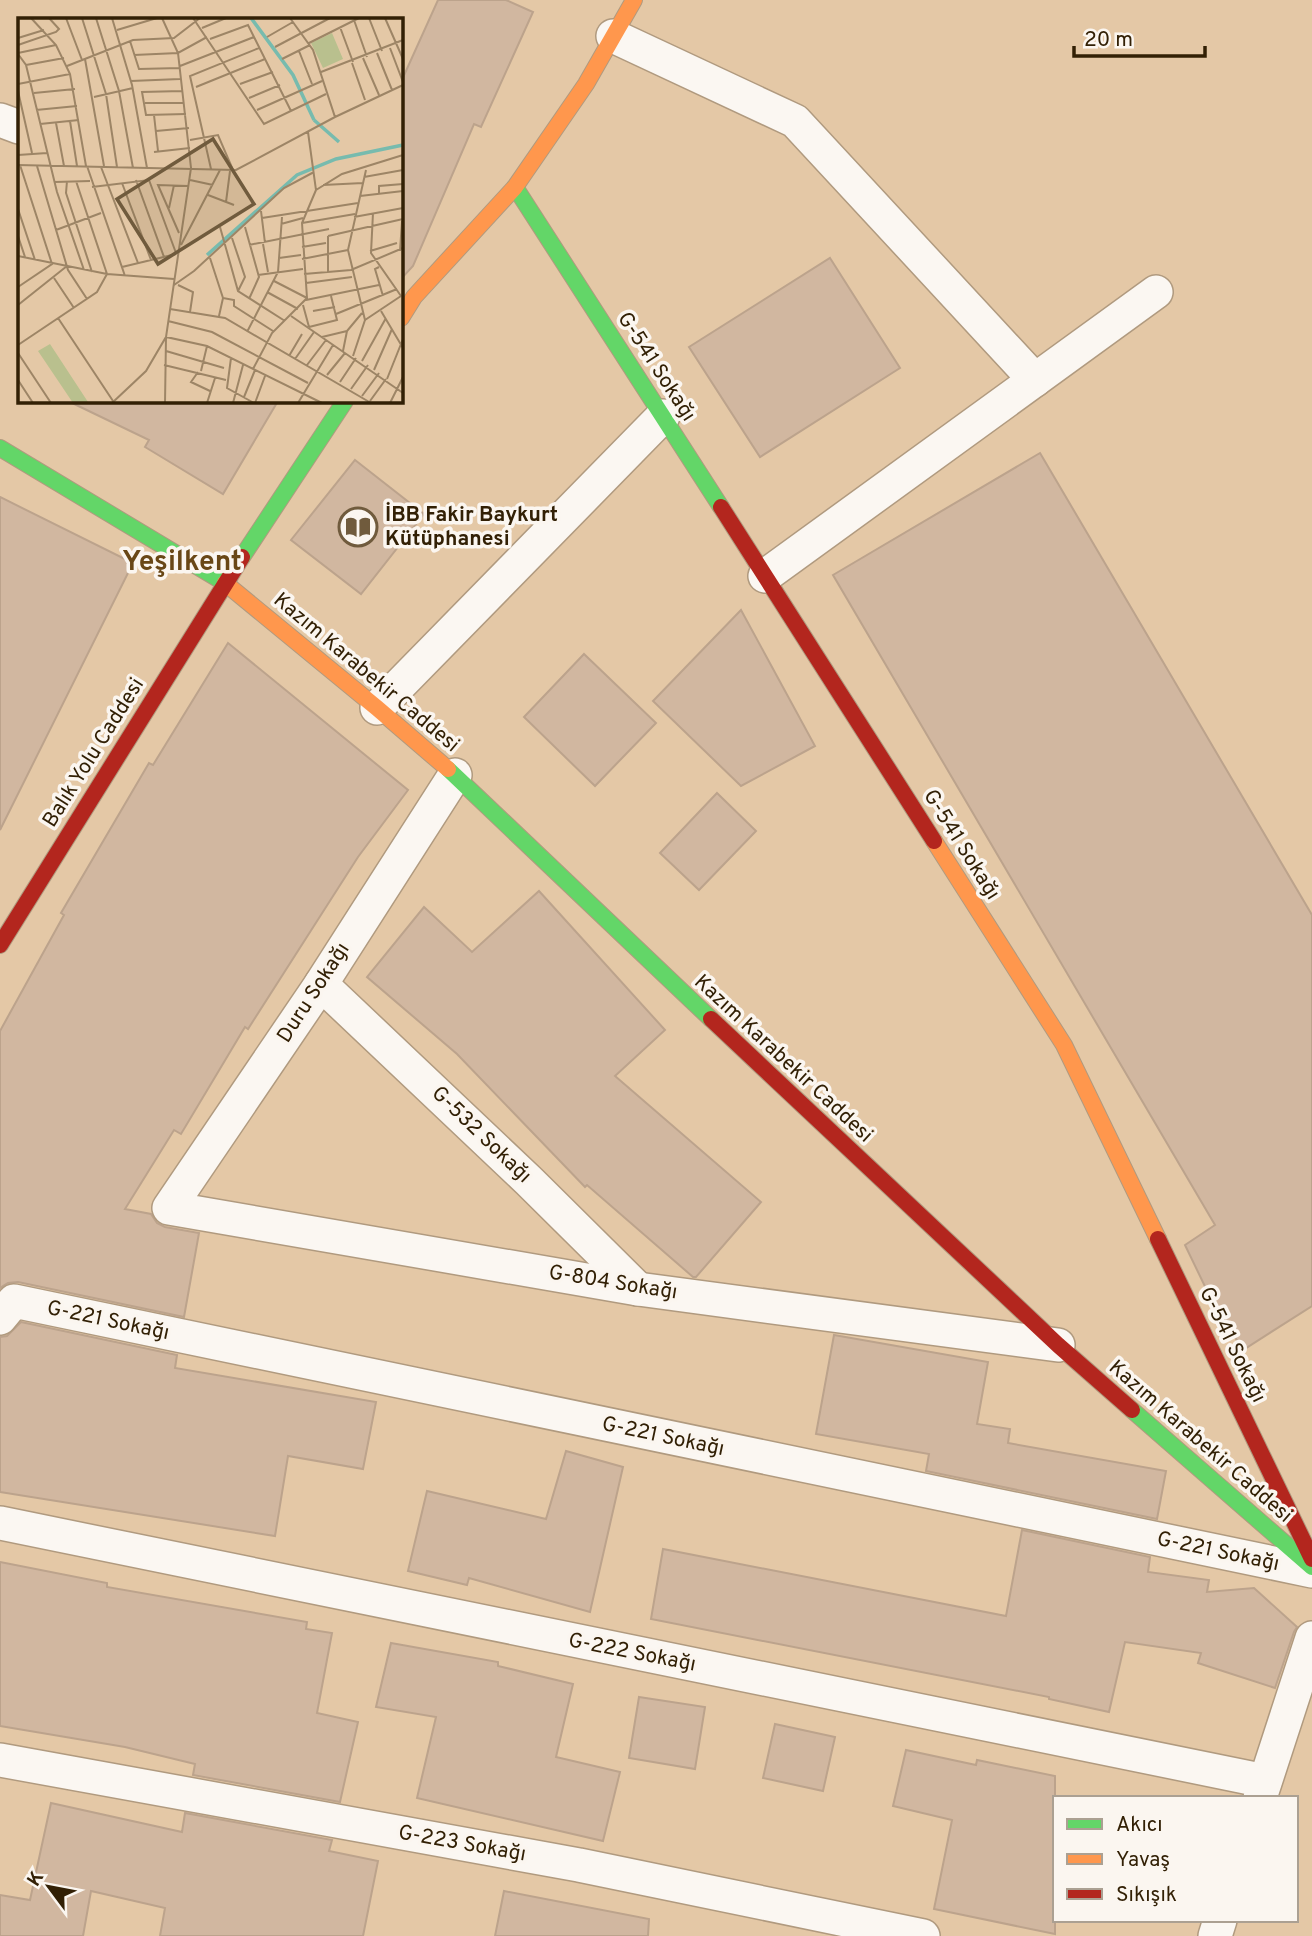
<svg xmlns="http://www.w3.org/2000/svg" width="1312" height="1936" viewBox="0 0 1312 1936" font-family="Overpass,sans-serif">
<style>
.building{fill:#d1b7a0;stroke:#bca38c;stroke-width:2}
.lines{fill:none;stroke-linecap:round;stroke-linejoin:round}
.street-casing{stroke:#b09a7f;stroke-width:36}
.fast-casing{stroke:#b09a7f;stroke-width:18}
.slow-casing{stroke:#b09a7f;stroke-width:18}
.jam-casing{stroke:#b09a7f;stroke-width:18}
.street{stroke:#fbf7f2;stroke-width:33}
.fast{stroke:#63d668;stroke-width:16}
.slow{stroke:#ff974d;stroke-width:16}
.jam{stroke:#b3261e;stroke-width:16}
.labels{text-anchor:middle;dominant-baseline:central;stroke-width:7;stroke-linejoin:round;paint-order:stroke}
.street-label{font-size:21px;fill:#322005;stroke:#fbf6f0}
.poi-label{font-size:21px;font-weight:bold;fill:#322005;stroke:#fbf6f0;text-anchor:start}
.district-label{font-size:28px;font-weight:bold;fill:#694716;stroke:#fbf6f0}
.inset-river{fill:none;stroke:#77bbae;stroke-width:3.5}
.inset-road{fill:none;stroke:#9d8566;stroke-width:2}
.view{fill:#705b3d;fill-opacity:0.15;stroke:#705b3d;stroke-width:3.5}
.inset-edge{fill:none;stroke:#322005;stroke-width:3.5}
</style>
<rect width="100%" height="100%" fill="#e4c8a6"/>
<g class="building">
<polygon points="438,0 506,0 533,12 481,127 474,124 413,266 401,279 401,82"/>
<polygon points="830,258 900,368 760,457 689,347"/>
<polygon points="68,401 278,401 223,494 145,447 149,440"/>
<polygon points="1040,453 1312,915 1312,1306 1243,1350 1212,1301 1185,1245 1215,1225 833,575"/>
<polygon points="355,460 424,514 361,594 291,540"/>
<polygon points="0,497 133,563 0,830"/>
<polygon points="741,610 815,746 741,786 653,701"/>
<polygon points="228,643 408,790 358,857 248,1029 245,1027 181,1134 174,1130 125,1209 151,1214 157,1223 165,1227 199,1233 184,1317 18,1282 8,1283 0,1288 0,1031 64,915 61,913 149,763 153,765"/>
<polygon points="584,654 656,723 595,786 524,717"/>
<polygon points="717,793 756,831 699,890 660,853"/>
<polygon points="539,891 665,1030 615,1076 761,1202 696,1277 693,1277 587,1185 585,1187 457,1054 367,977 424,907 472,952"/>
<polygon points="21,1322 177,1355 175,1368 376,1402 363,1469 288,1456 275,1536 0,1492 0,1337 7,1336"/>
<polygon points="834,1335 988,1362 977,1424 1010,1429 1008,1443 1166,1471 1157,1519 926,1471 929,1454 816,1434"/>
<polygon points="566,1451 623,1467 590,1612 469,1578 467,1585 408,1571 427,1491 546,1519"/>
<polygon points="1022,1530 1150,1557 1148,1572 1209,1580 1207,1592 1254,1588 1297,1627 1294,1632 1275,1688 1198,1663 1201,1653 1125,1642 1109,1712 1049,1699 1049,1697 651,1619 663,1549 1006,1616"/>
<polygon points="0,1562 107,1583 107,1587 307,1622 306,1629 332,1633 317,1713 358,1722 340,1802 193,1775 195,1764 125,1747 0,1726"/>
<polygon points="391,1643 498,1662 498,1666 573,1684 556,1757 620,1772 603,1841 417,1798 436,1717 376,1707"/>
<polygon points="639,1697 705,1707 695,1769 629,1758"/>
<polygon points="775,1724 835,1737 823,1791 763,1778"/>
<polygon points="906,1750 976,1765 977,1760 1055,1776 1055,1934 934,1909 952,1820 893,1806"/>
<polygon points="51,1803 182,1832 185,1813 332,1840 329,1851 378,1861 363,1936 160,1936 165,1908 91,1891 83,1936 0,1936 0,1895 30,1900"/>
<polygon points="504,1891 649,1919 648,1936 495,1936"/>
</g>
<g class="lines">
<defs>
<g id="street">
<polyline points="613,36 795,121 1035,380"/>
<polyline points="0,120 19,127"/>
<polyline points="765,576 1156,292"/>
<polyline points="377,708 663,416"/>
<polyline points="455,775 321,984 169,1208 638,1289 1058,1345"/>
<polyline points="321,984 529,1181 638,1289"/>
<polyline points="0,1318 14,1301 1312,1571"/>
<polyline points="0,1523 1265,1781"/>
<polyline points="0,1760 579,1865 923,1936"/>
<polyline points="1260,1798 1312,1638"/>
<polyline points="1215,1936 1220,1920"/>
</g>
<g id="fast">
<polyline points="515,187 721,507"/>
<polyline points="0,448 225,583"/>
<polyline points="242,557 345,401"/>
<polyline points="448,769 711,1019"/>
<polyline points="1132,1410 1312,1567"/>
</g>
<g id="slow">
<polyline points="401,318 414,297 515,187 586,84 634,0"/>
<polyline points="225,583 377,708 448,769"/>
<polyline points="934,841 1064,1045 1158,1239"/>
</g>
<g id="jam">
<polyline points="721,507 934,841"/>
<polyline points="0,945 242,557"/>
<polyline points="711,1019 1058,1345 1132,1410"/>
<polyline points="1158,1239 1312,1559"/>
</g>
</defs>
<use href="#street" class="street-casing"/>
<use href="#fast" class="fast-casing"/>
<use href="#slow" class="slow-casing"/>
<use href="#jam" class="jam-casing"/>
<use href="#street" class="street"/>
<use href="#fast" class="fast"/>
<use href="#slow" class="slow"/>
<use href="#jam" class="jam"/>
</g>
<defs>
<symbol id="library-ring" viewBox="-11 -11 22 22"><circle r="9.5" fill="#fbf6f0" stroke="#705b3d" stroke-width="1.5"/><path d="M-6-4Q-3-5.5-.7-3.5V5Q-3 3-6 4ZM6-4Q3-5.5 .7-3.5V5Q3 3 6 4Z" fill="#705b3d"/></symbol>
</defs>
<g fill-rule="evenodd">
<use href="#library-ring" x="336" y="505" width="44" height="44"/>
</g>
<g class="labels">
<g class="street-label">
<text transform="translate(656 367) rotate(57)">G-541 Sokağı</text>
<text transform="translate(366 673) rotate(40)">Kazım Karabekir Caddesi</text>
<text transform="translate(94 753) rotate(-58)">Balık Yolu Caddesi</text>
<text transform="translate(961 845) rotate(58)">G-541 Sokağı</text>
<text transform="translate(314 993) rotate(-57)">Duru Sokağı</text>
<text transform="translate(783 1059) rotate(43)">Kazım Karabekir Caddesi</text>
<text transform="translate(481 1135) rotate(44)">G-532 Sokağı</text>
<text transform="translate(613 1283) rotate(9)">G-804 Sokağı</text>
<text transform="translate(108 1321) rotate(12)">G-221 Sokağı</text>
<text transform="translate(1232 1345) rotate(64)">G-541 Sokağı</text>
<text transform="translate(663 1437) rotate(12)">G-221 Sokağı</text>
<text transform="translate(1200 1442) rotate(41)">Kazım Karabekir Caddesi</text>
<text transform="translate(1218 1552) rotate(12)">G-221 Sokağı</text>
<text transform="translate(632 1653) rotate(11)">G-222 Sokağı</text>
<text transform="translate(462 1844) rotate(10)">G-223 Sokağı</text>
</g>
<g class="poi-label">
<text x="385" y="515">İBB Fakir Baykurt<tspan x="385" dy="24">Kütüphanesi</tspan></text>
</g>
<g class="district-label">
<text x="182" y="563">Yeşilkent</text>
</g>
</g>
<g transform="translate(18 18)">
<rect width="385" height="385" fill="#e4c8a6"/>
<path d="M314,15L325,41L305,50L293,25ZM32,326L70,384L69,385H55L20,333Z" fill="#b9c08e"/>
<path class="inset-river" d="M233,0L275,57L296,102M296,102L321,124M189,237L279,157L318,141L385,127"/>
<path class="inset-road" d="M13,0L38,27L52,56L68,148M48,0L64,42M64,0L88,76L99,149M78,0L101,73L115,150M94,0L114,67L129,150M144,0L160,35L173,150L148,319L147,385M175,0L246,106L308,76M272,0L295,32L317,99L385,67M351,0L364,33M367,0L385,41M336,2L349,39M322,9L335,44M184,10L208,0M99,12L139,0M249,19L275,4M0,20L26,12M192,21L230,7L273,93M112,23L121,51L162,50M291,25L341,0M0,27L38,14L41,11L31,0M257,29L312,0M372,30L385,64M281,33L294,66M0,35L38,27M359,35L374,72M0,36L8,47L39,174L66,252M116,37L160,35L189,19M345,40L361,77M67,41L86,148M264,41L292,27M334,45L347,82M8,47L46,40M49,48L115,22L156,20L182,0M162,48L236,19M303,54L385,22M113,63L162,61M0,66L52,56M222,66L255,54M178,69L247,41M0,73L14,135M164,73L124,74L128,97L168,96M16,75L57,71M76,79L115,70M231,80L262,67M127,85H166M18,92L59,88M239,92L304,63M136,97L140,133M52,103L59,148M38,105L46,148M22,106L61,102M138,113L171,110M172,122L200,117L215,152M136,134L172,130M0,137L29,135M0,147L218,152L317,99M19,148L50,252L69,281M69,148L107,258M83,149L120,245M193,151L172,58L241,30M346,159L385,152M118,162L146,239M172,162L195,167M49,163L48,175L74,254M58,163L89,256M37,164L72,163M104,165L133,242M305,167L345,165M74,169L131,162L158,235M298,172L324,156L385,137M361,176V168L385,166M190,177L216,187M342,178L385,173M208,184L212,153M151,190L156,167M0,191L17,242M243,193L247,225M355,195L353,235L383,278M336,199L385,190M244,200L340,185M284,205L337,196M263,206L285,200M202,209L220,273L267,303M227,209L241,259L231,281M38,212L83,195M161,215L140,167L170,168M0,218L7,239M310,218L385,201M310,218V254M214,220L227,259L220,273M245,226L250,254M163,227L202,152M231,227L311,211M284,229L308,225M352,233L379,225M382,233L384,203M0,238L89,256L156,261M192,240L205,280L201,298M261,240L283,237M284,241L330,232M104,249L158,236M361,249L357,251L365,278M286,256L333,252L385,230M240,257L285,251M36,260L56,290M256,263L289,280M288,265L334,259M156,267L176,253L266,170L296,154M160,267L175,274L172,294M0,269L34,246L2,147M249,274L280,291M205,280L216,282V288L255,313M288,282L361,267M0,287L49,248M285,287L291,309M152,291L207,300L353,385M295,293L317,289M363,293L385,330M318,296L379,271M273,298L385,375M40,300L95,383M347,302L330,232L348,152M347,302L383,278M150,303L194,314L290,365M291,309L319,302L313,278M229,314L260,254L264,199M304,319L329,313M0,327L79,274L89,256M148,333L206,350M325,333L329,313L344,295M0,335L33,385M271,338L284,316M335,338L347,302M213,340L209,370L236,385M277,341L296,314M344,343L368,300M146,347L208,362M289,347L308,322M235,351L254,315L289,280L284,205L298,172L290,114M356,352L374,311M183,353L189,328M180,354L173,364L192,373M309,357L327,335M369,361L385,321M0,362L15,385M322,364L338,340M333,371L350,347M344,378L361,355M226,379L237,352M352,383L368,361M94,385L128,353L148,319L189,328L304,385M189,385L197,360M215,385L225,347M237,385L247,358M280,385L315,327M372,385L385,359"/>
<path class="view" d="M195,121L236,186L140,246L99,181Z"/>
<rect width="385" height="385" class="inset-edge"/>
</g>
<rect x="1053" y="1796" width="245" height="126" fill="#fbf6f0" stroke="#aba092" stroke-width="2"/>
<rect x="1067" y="1819" width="35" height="10" fill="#63d668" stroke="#aba092" stroke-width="2"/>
<text x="1116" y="1831" font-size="21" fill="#322005">Akıcı</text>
<rect x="1067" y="1854" width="35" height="10" fill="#ff974d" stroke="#aba092" stroke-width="2"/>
<text x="1116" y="1866" font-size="21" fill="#322005">Yavaş</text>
<rect x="1067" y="1889" width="35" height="10" fill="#b3261e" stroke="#aba092" stroke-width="2"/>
<text x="1116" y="1901" font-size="21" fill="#322005">Sıkışık</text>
<g transform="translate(49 1887) rotate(302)" stroke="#fbf6f0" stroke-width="5" paint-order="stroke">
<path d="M0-5L12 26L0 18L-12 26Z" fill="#322005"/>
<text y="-10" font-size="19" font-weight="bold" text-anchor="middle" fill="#322005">K</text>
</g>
<path d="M1074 46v10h131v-10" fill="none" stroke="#322005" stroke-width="3.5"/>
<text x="1084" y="46" font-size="21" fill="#322005" stroke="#fbf6f0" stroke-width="5" paint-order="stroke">20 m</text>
</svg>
